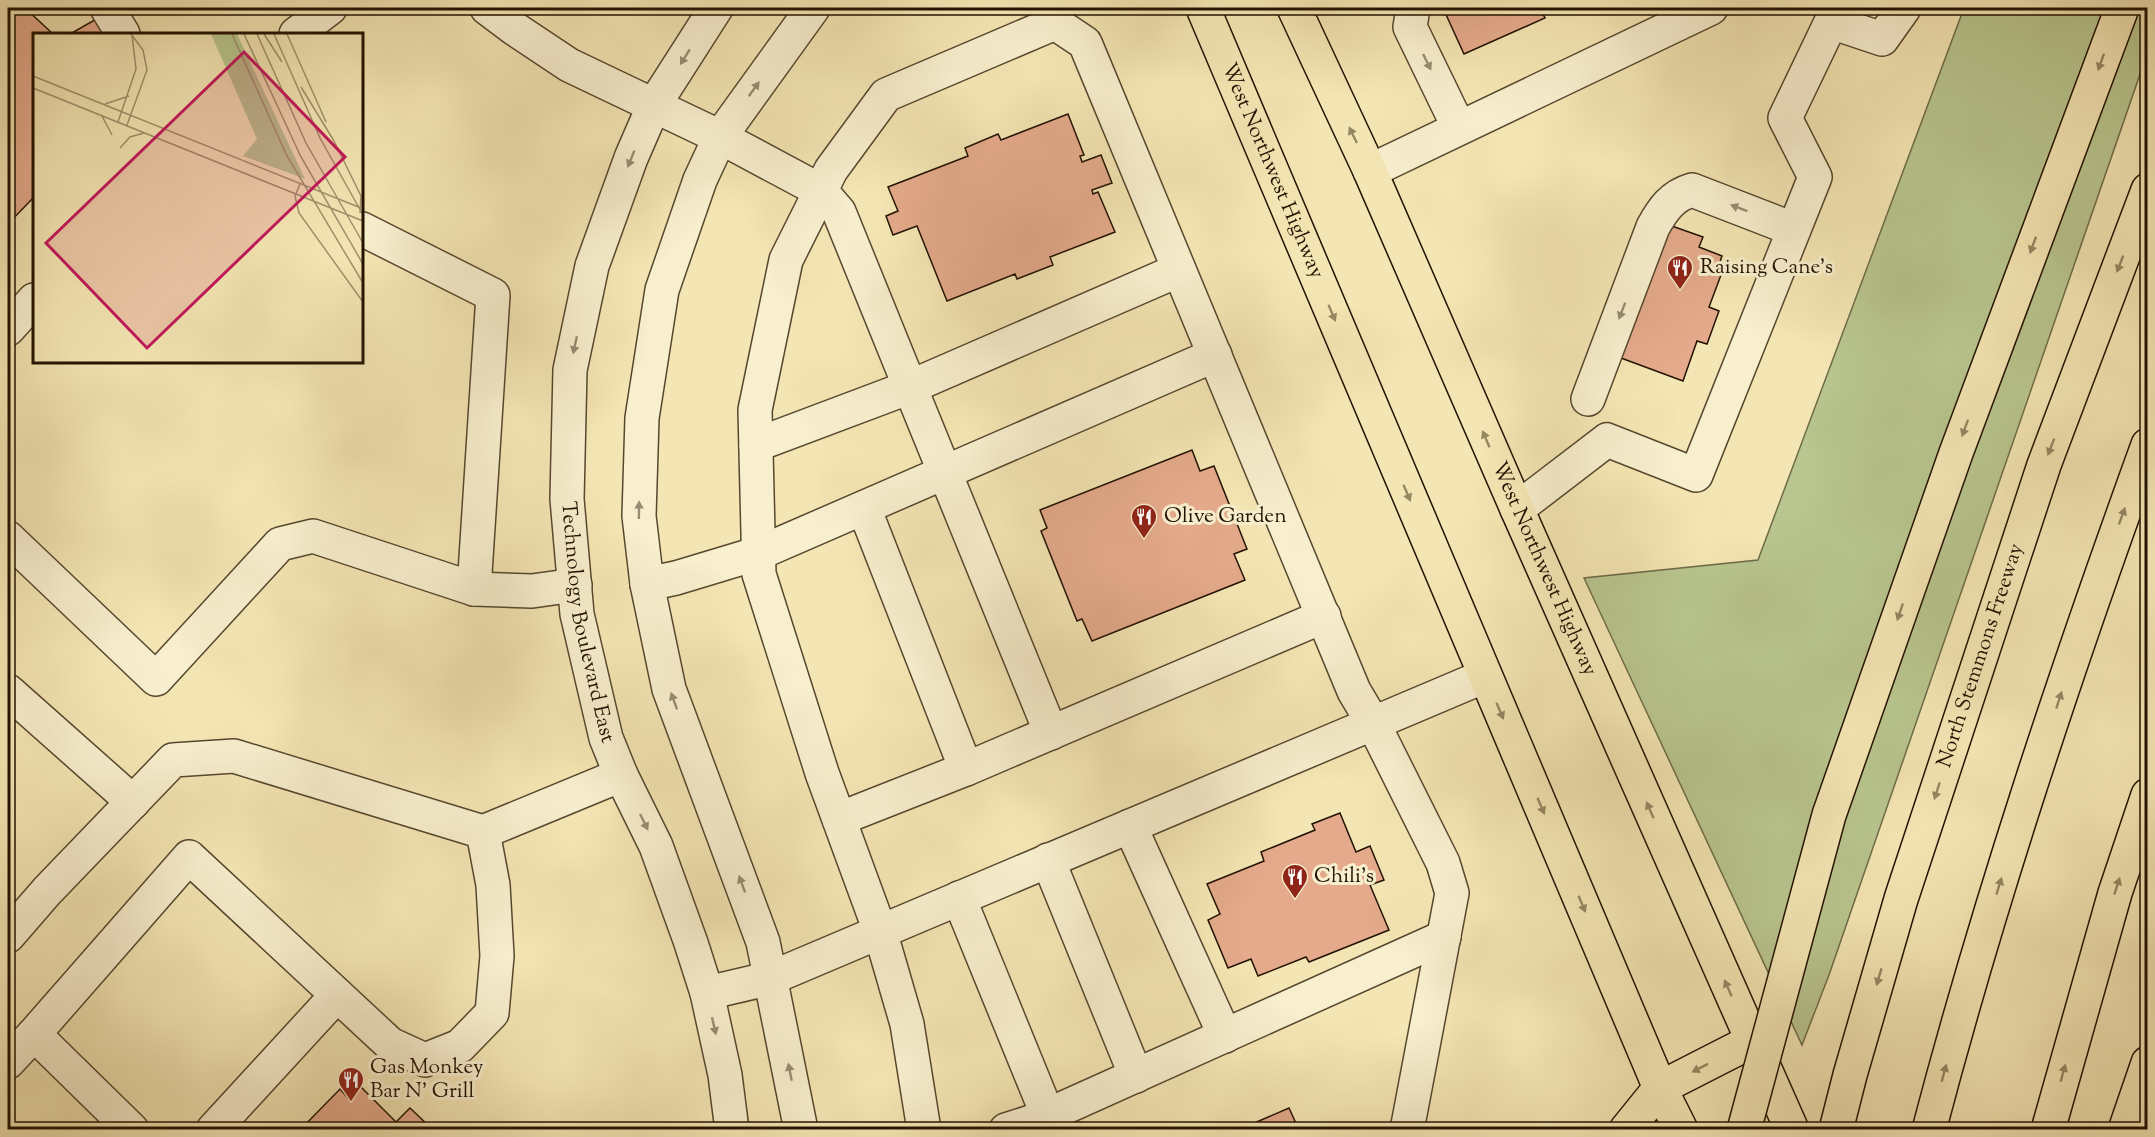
<svg xmlns="http://www.w3.org/2000/svg" width="2155" height="1137" viewBox="0 0 2155 1137" font-family="'Sorts Mill Goudy',serif">
<style>
.green{fill:#b9c68f;stroke:#6e6c48;stroke-width:1.5}
.building{fill:#e4aa8b;stroke:#221201;stroke-width:1.5}
.lines{fill:none;stroke-linecap:round;stroke-linejoin:round}
.minor-casing{stroke:#56472e;stroke-width:36}
.major-casing{stroke:#221201;stroke-width:36}
.highway-casing{stroke:#221201;stroke-width:36}
.minor{stroke:#f8efce;stroke-width:33}
.major{stroke:#f4e6b4;stroke-width:33}
.highway{stroke:#f4e6b4;stroke-width:33}
.highway-bridge-casing{stroke:#221201;stroke-width:36;stroke-linecap:butt}
.highway-bridge{stroke:#f4e6b4;stroke-width:33}
.oneway{fill:#988c72}
.oneway2{fill:#968763}
.labels{text-anchor:middle;dominant-baseline:central;stroke-width:6;stroke-linejoin:round;paint-order:stroke}
.street-label{font-size:21px;fill:#221201;stroke:#f8efce}
.poi-label{font-size:21px;fill:#221201;stroke:#f8efce;text-anchor:start}
.inset-road{fill:none;stroke:#a0916c;stroke-width:1.5}
.view{fill:#c2185b;fill-opacity:0.15;stroke:#c2185b;stroke-width:3}
.inset-edge{fill:none;stroke:#221201;stroke-width:3}
</style>
<rect width="100%" height="100%" fill="#f4e6b4"/>
<filter id="stains"><feTurbulence type="fractalNoise" baseFrequency=".00333" numOctaves="4"/><feColorMatrix values="0 0 0 0 .2 0 0 0 0 .09 0 0 0 0 .02 0 0 0 .5 -.17"/></filter>
<radialGradient id="worn" r=".72"><stop offset=".6" stop-color="#630" stop-opacity="0"/><stop offset="1" stop-color="#630" stop-opacity=".3"/></radialGradient>
<polygon class="green" points="1964,8 2147,8 2147,54 1829,975 1802,1045 1584,578 1758,560"/>
<g class="building">
<polygon points="8,8 25,8 53,34 34,34 34,197 8,224"/>
<polygon points="1443,8 1540,8 1545,18 1464,54"/>
<polygon points="98,18 108,34 70,34"/>
<polygon points="1068,114 1084,155 1080,156 1082,162 1101,155 1112,183 1092,190 1093,194 1098,192 1115,232 1050,257 1053,265 1017,279 1015,274 947,301 917,226 893,235 886,216 898,211 888,187 968,156 965,148 998,134 1001,140"/>
<polygon points="1669,225 1703,237 1699,247 1722,256 1716,273 1721,275 1709,307 1719,311 1707,344 1697,341 1683,381 1621,358"/>
<polygon points="1192,450 1200,471 1214,466 1247,549 1234,554 1245,580 1092,641 1082,619 1077,621 1041,531 1047,528 1040,510"/>
<polygon points="1340,813 1356,852 1370,846 1384,880 1370,885 1389,930 1309,962 1306,957 1258,976 1251,959 1228,968 1208,920 1220,914 1207,884 1264,861 1261,852 1315,830 1312,824"/>
<polygon points="360,1086 396,1122 410,1108 431,1128 300,1130 340,1089 348,1098"/>
<polygon points="1289,1108 1299,1130 1238,1130"/>
</g>
<g class="lines">
<defs>
<g id="minor">
<polyline points="107,8 123,34"/>
<polyline points="487,8 515,29 569,65 720,137 821,191 839,212 910,387 1179,270"/>
<path id="s1" d="M716,8L654,105L631,158L592,266L570,370L567,499L577,614L606,738L621,775L656,846L691,943L707,993L725,1075L732,1130"/>
<polyline points="1413,8 1410,27 1459,128"/>
<polyline points="296,34 330,8"/>
<polyline points="1370,171 1711,8"/>
<polyline points="362,229 493,295 474,589"/>
<polyline points="8,329 34,300"/>
<path d="M1588,399L1653,227C1663,209 1672,196 1692,190L1793,229"/>
<polyline points="756,445 910,387 1051,733"/>
<polyline points="864,508 966,769 1324,616"/>
<polyline points="1517,509 1607,440 1696,475 1815,177 1785,118 1831,22 1882,39 1904,8"/>
<polyline points="8,538 156,679 280,544 313,536 474,589 532,591 575,585"/>
<polyline points="647,584 676,578 759,553 1215,355"/>
<polyline points="8,691 133,802"/>
<polyline points="839,819 966,769"/>
<polyline points="1130,826 1225,1036"/>
<polyline points="1048,860 1136,1076"/>
<polyline points="959,898 1048,1116"/>
<polyline points="8,936 47,891 173,760 234,756 483,832 621,775"/>
<polyline points="707,993 771,978 1485,676"/>
<polyline points="8,1062 34,1034"/>
<polyline points="132,1130 34,1034 189,857 390,1044 425,1060 460,1046 492,1013 497,956 493,885 483,832"/>
<polyline points="213,1130 337,995"/>
<polyline points="801,1130 763,942 669,689 647,584 639,516 642,418 662,290 700,180 720,137 813,8"/>
<polyline points="924,1130 907,1024 880,931 822,773 759,574 755,410 786,260 831,170 886,95 1055,23 1085,43 1354,691 1373,723 1443,863 1452,893 1407,1130"/>
<polyline points="1006,1130 1037,1120 1444,937"/>
</g>
<g id="major">
<path id="s2" d="M1203,8L1660,1088L1681,1130"/>
<path id="s3" d="M1294,8L1370,171L1517,509L1792,1130"/>
<polyline points="2125,1130 2148,1063"/>
</g>
<g id="highway">
<polyline points="1626,1130 1660,1088 1752,1041"/>
<path id="s4" d="M1836,1130L1850,1075L1901,899L2044,465L2148,190"/>
<path d="M1929,1130C1990,898 2066,671 2148,445"/>
<polyline points="2048,1130 2115,893 2148,795"/>
</g>
</defs>
<use href="#minor" class="minor-casing"/>
<use href="#major" class="major-casing"/>
<use href="#highway" class="highway-casing"/>
<use href="#minor" class="minor"/>
<use href="#major" class="major"/>
<use href="#highway" class="highway"/>
<defs>
<polyline id="highway-bridge" points="1744,1130 1829,815 1956,453 2122,8"/>
</defs>
<use href="#highway-bridge" class="highway-bridge-casing"/>
<use href="#highway-bridge" class="highway-bridge"/>
</g>
<defs><path id="oneway-solid" d="M-6-.8H1V-3.2L6.5 0L1 3.2V.8H-6Z" transform="scale(1.5)"/></defs>
<g class="oneway">
<use href="#oneway-solid" transform="translate(685 57) rotate(122)"/>
<use href="#oneway-solid" transform="translate(1427 62) rotate(64)"/>
<use href="#oneway-solid" transform="translate(754 89) rotate(-54)"/>
<use href="#oneway-solid" transform="translate(631 159) rotate(112)"/>
<use href="#oneway-solid" transform="translate(1739 208) rotate(-159)"/>
<use href="#oneway-solid" transform="translate(1622 311) rotate(111)"/>
<use href="#oneway-solid" transform="translate(575 345) rotate(102)"/>
<use href="#oneway-solid" transform="translate(639 510) rotate(-89)"/>
<use href="#oneway-solid" transform="translate(674 701) rotate(-110)"/>
<use href="#oneway-solid" transform="translate(644 822) rotate(64)"/>
<use href="#oneway-solid" transform="translate(742 884) rotate(-110)"/>
<use href="#oneway-solid" transform="translate(714 1026) rotate(77)"/>
<use href="#oneway-solid" transform="translate(790 1072) rotate(-101)"/>
</g>
<g class="oneway2">
<use href="#oneway-solid" transform="translate(2101 62) rotate(110)"/>
<use href="#oneway-solid" transform="translate(1353 135) rotate(-116)"/>
<use href="#oneway-solid" transform="translate(2033 245) rotate(110)"/>
<use href="#oneway-solid" transform="translate(2120 264) rotate(111)"/>
<use href="#oneway-solid" transform="translate(1332 313) rotate(67)"/>
<use href="#oneway-solid" transform="translate(1965 428) rotate(110)"/>
<use href="#oneway-solid" transform="translate(1486 439) rotate(-113)"/>
<use href="#oneway-solid" transform="translate(2051 447) rotate(111)"/>
<use href="#oneway-solid" transform="translate(1407 493) rotate(67)"/>
<use href="#oneway-solid" transform="translate(2122 516) rotate(-70)"/>
<use href="#oneway-solid" transform="translate(1900 612) rotate(109)"/>
<use href="#oneway-solid" transform="translate(2059 700) rotate(-72)"/>
<use href="#oneway-solid" transform="translate(1500 711) rotate(67)"/>
<use href="#oneway-solid" transform="translate(1937 791) rotate(108)"/>
<use href="#oneway-solid" transform="translate(1541 806) rotate(67)"/>
<use href="#oneway-solid" transform="translate(1650 810) rotate(-114)"/>
<use href="#oneway-solid" transform="translate(1999 886) rotate(-73)"/>
<use href="#oneway-solid" transform="translate(2117 886) rotate(-72)"/>
<use href="#oneway-solid" transform="translate(1582 904) rotate(67)"/>
<use href="#oneway-solid" transform="translate(1879 977) rotate(106)"/>
<use href="#oneway-solid" transform="translate(1728 988) rotate(-114)"/>
<use href="#oneway-solid" transform="translate(1700 1068) rotate(153)"/>
<use href="#oneway-solid" transform="translate(1944 1073) rotate(-75)"/>
<use href="#oneway-solid" transform="translate(2063 1073) rotate(-75)"/>
</g>
<defs>
<symbol id="restaurant-pin" viewBox="-11 -11 22 30"><path d="M0 17L-7.5 6A9.5 9.5 0 1 1 7.5 6Z" fill="#8f2418" stroke="#f8efce"/><path d="M-5-6h1v4h1v-4h1v4h1v-4h1v5L-1.5 .5V6h-2V.5L-5-1ZM5-6V6H3V1.5H1.5Q1.5-4 5-6Z" fill="#fff"/></symbol>
</defs>
<g fill-rule="evenodd">
<use href="#restaurant-pin" x="1665" y="253" width="30" height="40"/>
<use href="#restaurant-pin" x="1129" y="502" width="30" height="40"/>
<use href="#restaurant-pin" x="1280" y="862" width="30" height="40"/>
<use href="#restaurant-pin" x="336" y="1065" width="30" height="40"/>
</g>
<g class="labels">
<g class="street-label">
<text stroke="none"><textPath href="#s2" startOffset="177">West Northwest Highway</textPath></text>
<text stroke="none"><textPath href="#s3" startOffset="614">West Northwest Highway</textPath></text>
<text stroke="none"><textPath href="#s1" startOffset="648">Technology Boulevard East</textPath></text>
<text stroke="none"><textPath href="#s4" startOffset="496">North Stemmons Freeway</textPath></text>
</g>
<g class="poi-label">
<text x="1700" y="268">Raising Cane's</text>
<text x="1164" y="517">Olive Garden</text>
<text x="1314" y="877">Chili's</text>
<text x="370" y="1068">Gas Monkey<tspan x="370" dy="24">Bar N' Grill</tspan></text>
</g>
</g>
<g transform="translate(33 33)">
<rect width="330" height="330" fill="#f4e6b4"/>
<path d="M178,1H204L272,146L210,123L224,106Z" fill="#b9c68f"/>
<path class="inset-road" d="M199,1L254,123L330,250M211,1L268,124L330,231M224,1L273,110L330,210M231,1L249,29M241,1L287,105L330,182M254,1L293,89M0,43L328,175M268,54L301,108M0,55L330,188M72,71L96,63M69,83L79,102M85,89L103,36L99,2M94,92L114,37L110,17L98,1M299,104L328,163L327,180M87,115L97,104L111,100M267,151L262,163L266,180L330,269"/>
<path class="view" d="M211,19L312,124L114,315L13,210Z"/>
<rect width="330" height="330" class="inset-edge"/>
</g>
<rect width="2155" height="1137" fill="none" stroke="#f4e6b4" stroke-width="30"/>
<rect x="9" y="9" width="2137" height="1119" fill="none" stroke="#221201" stroke-width="3"/>
<rect x="15" y="15" width="2125" height="1107" fill="none" stroke="#221201" stroke-width="1.5"/>
<rect width="100%" height="100%" filter="url(#stains)"/>
<rect width="100%" height="100%" fill="url(#worn)"/>
</svg>
